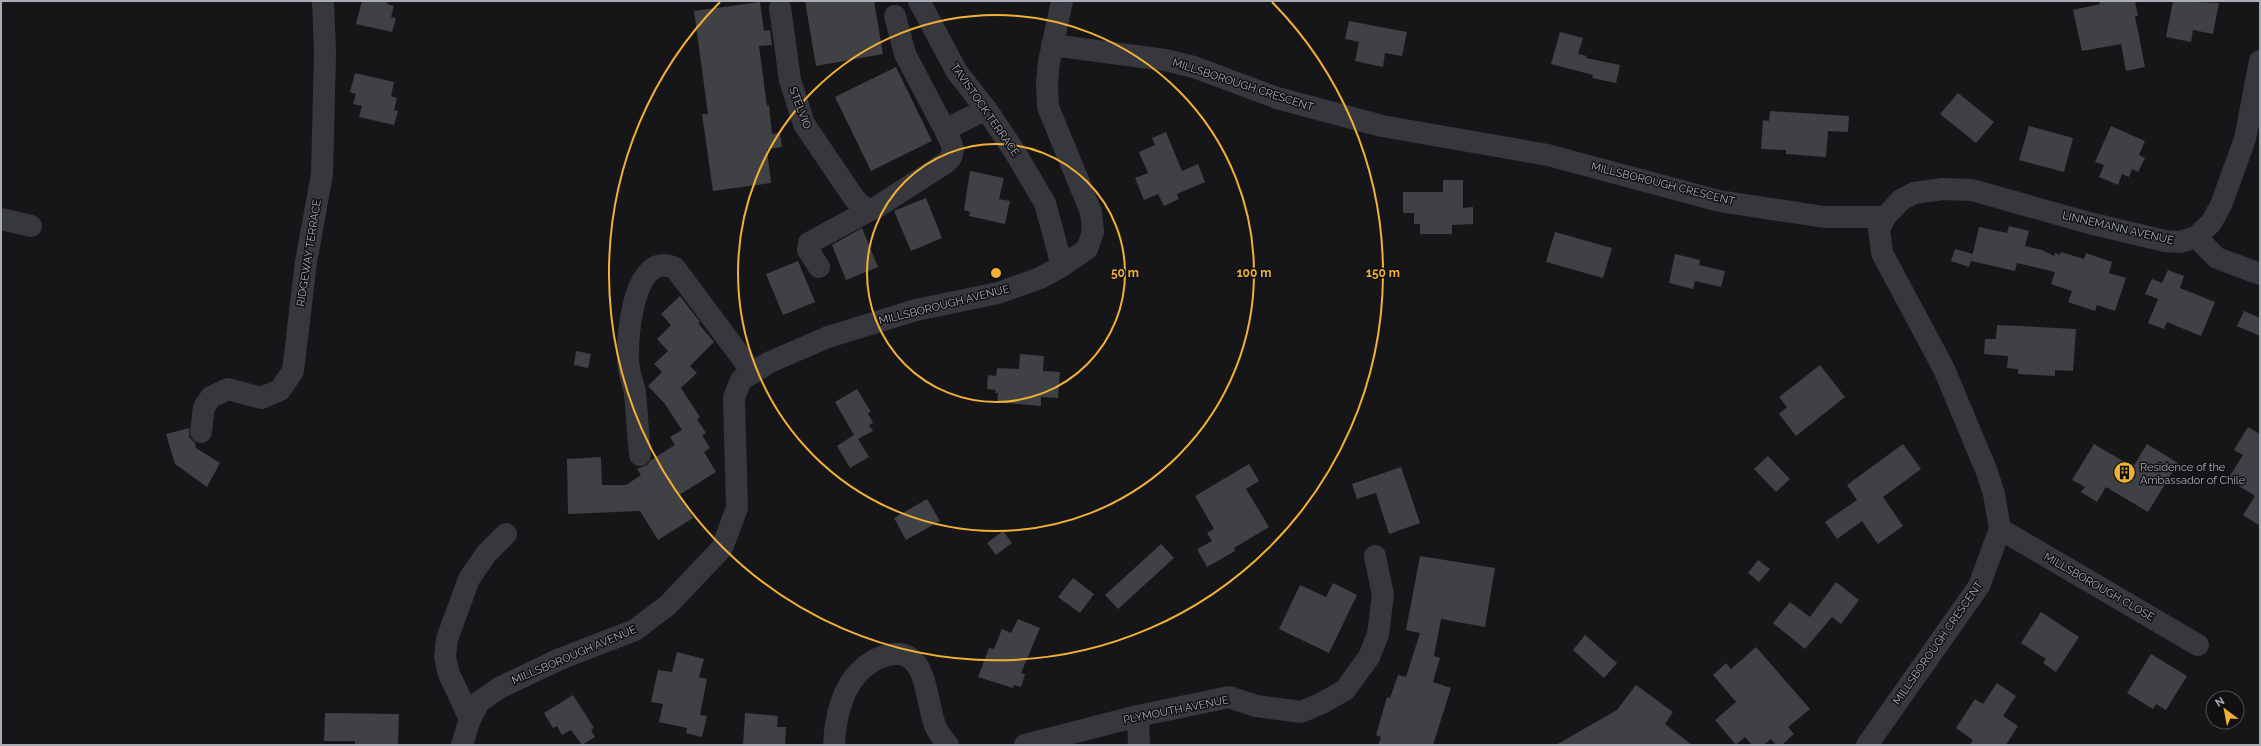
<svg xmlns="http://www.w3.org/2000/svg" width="2261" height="746" viewBox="0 0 2261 746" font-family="Raleway,sans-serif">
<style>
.building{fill:#404145}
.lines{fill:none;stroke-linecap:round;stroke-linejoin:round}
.minor{stroke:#37383d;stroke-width:22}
.ring{fill:none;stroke:#f2b134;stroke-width:2}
.labels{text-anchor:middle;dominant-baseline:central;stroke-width:3;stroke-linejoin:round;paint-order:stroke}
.street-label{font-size:11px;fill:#a8adb8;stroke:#111113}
.poi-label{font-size:11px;fill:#a8adb8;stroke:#111113;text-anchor:start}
.centre{fill:#f2b134;stroke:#111113;stroke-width:2}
.ring-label{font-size:12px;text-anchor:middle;font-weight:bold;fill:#f2b134;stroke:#111113;stroke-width:3;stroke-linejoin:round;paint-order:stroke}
</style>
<rect width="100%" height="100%" fill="#161618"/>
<g class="building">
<polygon points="362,1 388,1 387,4 394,6 391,17 396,18 392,32 356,24"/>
<polygon points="805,1 874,1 883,54 816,66"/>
<polygon points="2099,1 2135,1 2138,16 2135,16 2145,67 2126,71 2121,44 2082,51 2073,10 2100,4"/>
<polygon points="2173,1 2219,3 2213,34 2193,30 2191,42 2166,37"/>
<polygon points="760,2 764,31 770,30 772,45 759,46 767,106 769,105 772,134 780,133 782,147 767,149 771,183 713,191 702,114 708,114 694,11"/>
<polygon points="1349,21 1407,32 1402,56 1385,53 1383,67 1355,61 1359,42 1345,39"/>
<polygon points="1560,32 1583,38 1578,54 1587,56 1586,58 1620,65 1616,83 1592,78 1593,75 1551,64"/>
<polygon points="896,67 932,141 871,171 835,97"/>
<polygon points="355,73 394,82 391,96 397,98 394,110 398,111 394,125 359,117 362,106 353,104 356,94 350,92"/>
<polygon points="1958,93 1994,122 1976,143 1940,114"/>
<polygon points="1770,111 1849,116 1848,132 1828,131 1826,157 1786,154 1786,150 1761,149 1763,120 1769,121"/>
<polygon points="2029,126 2073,138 2064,172 2019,160"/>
<polygon points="2111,126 2145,141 2139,155 2145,158 2138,172 2132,169 2129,177 2122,174 2118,185 2099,177 2104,165 2095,162"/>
<polygon points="1166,132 1182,171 1198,164 1205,182 1177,194 1179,199 1164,206 1158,194 1144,200 1135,178 1148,173 1139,152 1155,145 1152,138"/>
<polygon points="970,171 1004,178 999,199 1010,201 1005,224 969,216 970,212 964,210"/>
<polygon points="1443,180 1463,180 1463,208 1473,207 1473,224 1452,225 1452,234 1420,234 1420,224 1414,224 1414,213 1403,213 1403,192 1443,192"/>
<polygon points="926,198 942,238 911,251 894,211"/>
<polygon points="2009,226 2029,231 2025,246 2042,250 2054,256 2055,253 2060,255 2061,252 2084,259 2086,253 2112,262 2109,273 2126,278 2115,311 2097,305 2095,311 2068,302 2072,291 2051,284 2055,272 2017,263 2015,271 1971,261 1979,227 2007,233"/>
<polygon points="862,228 878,267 846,280 832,245"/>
<polygon points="1555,232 1612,248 1603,278 1546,262"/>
<polygon points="1955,249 1973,254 1969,267 1951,261"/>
<polygon points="1675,254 1700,260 1699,265 1725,271 1721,287 1695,281 1693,289 1669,283"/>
<polygon points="798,261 815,302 783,315 766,274"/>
<polygon points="2168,270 2184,276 2180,288 2215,302 2201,336 2167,322 2164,329 2148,323 2158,299 2145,294 2152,279 2162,283"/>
<polygon points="680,296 700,322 698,323 714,342 690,366 697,373 681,388 700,417 697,419 706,433 702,435 710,448 704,452 716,472 679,495 693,518 658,540 640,511 568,514 567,459 601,457 602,485 626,485 641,475 637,469 647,465 651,460 675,445 670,437 682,430 665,404 648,386 662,372 654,364 668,351 657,339 671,325 661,314"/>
<polygon points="2244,311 2260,318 2260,336 2237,326"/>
<polygon points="1997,325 2076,329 2073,371 2055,370 2055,376 2018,374 2018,369 2007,368 2008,356 1984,354 1985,339 1996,339"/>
<polygon points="576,351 591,354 588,368 574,365"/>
<polygon points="1020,354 1044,356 1043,371 1060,372 1058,398 1041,397 1041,406 997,402 998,393 995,393 996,390 987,389 988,375 996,376 997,368 1019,369"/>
<polygon points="1820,365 1845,397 1796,436 1779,414 1787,407 1779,397"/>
<polygon points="857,389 871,412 868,413 873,423 869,425 873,431 858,439 869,457 850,468 837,446 854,435 835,402"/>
<polygon points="2248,427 2260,434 2260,526 2243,515 2255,496 2228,479 2243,455 2234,450"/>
<polygon points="189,428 189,437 195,443 196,448 220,463 207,487 175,464 166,434"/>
<polygon points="1903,444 1921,469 1883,497 1903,526 1878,544 1862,521 1837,539 1825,522 1857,500 1847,485"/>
<polygon points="2094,444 2133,467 2147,444 2178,463 2148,512 2106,487 2097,502 2081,492 2085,487 2072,480"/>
<polygon points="1768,456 1790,479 1776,492 1754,469"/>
<polygon points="1249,464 1259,481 1246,489 1269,527 1234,548 1235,551 1207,567 1197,549 1212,541 1207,533 1214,529 1195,496"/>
<polygon points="1401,467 1420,523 1389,534 1376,493 1357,499 1352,484"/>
<polygon points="927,499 940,521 906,540 894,518"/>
<polygon points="1003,531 1012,543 996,555 987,543"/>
<polygon points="1161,544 1174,558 1118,609 1105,595"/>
<polygon points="1420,556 1495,568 1485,627 1441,619 1434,656 1440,658 1433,682 1451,688 1433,745 1378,745 1381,737 1376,735 1387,697 1390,698 1398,675 1406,677 1420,633 1406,630"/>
<polygon points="1758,560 1770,569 1759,582 1748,573"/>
<polygon points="1073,578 1094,594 1080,613 1058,597"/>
<polygon points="1836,582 1859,600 1841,624 1832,617 1805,649 1773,623 1790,602 1810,617"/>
<polygon points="1333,583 1357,595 1329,653 1279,629 1300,585 1326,597"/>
<polygon points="2041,612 2079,637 2056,672 2043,663 2046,659 2021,643"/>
<polygon points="1018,619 1040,628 1021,673 1025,674 1021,687 1014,685 1013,688 978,677 989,648 994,649 1002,629 1011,633"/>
<polygon points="1585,635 1617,663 1604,678 1573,650"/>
<polygon points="1756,647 1810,709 1788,727 1794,734 1782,745 1776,745 1771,739 1764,745 1752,745 1745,737 1736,745 1715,720 1736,702 1713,675 1726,663 1731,669"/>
<polygon points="677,652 704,659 699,677 707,679 700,715 707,716 702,737 686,733 687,728 659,722 663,704 651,702 658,670 672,672"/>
<polygon points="2151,654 2187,676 2166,710 2156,704 2153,709 2127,693"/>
<polygon points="1997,683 2016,696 2003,716 2018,726 2006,745 1970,745 1973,740 1956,728 1975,699 1983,704"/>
<polygon points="1636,685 1673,712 1665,724 1692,745 1556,745 1617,710"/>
<polygon points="573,695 594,728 591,730 595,737 582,745 571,730 562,735 557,726 553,728 544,713"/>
<polygon points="325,713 399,714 398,745 355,745 355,741 324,741"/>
<polygon points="745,713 778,716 777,727 786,727 785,745 743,745"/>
</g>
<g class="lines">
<g class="minor">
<polyline points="919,1 957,72 986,109 1013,149 1045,203 1062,266"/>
<path d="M780,8L790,80L804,124L854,198L863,207L870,210L877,207L947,162C958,151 951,143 945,130L986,109"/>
<polyline points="895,16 905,54 945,130"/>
<polyline points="1052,45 1165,60 1194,67 1277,98 1382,126 1548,155 1719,201 1824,217 1885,217"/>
<polyline points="1,219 31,226"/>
<polyline points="2196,237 2217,258 2260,274"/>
<polyline points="819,267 808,250 809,243 870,210"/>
<polyline points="201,432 204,407 211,397 228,389 261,398 280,390 293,371 306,262 322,174 325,53 323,1"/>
<path d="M640,455C638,434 637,414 635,393C633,382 628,371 628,360C627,334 634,249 675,268L753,373"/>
<polyline points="2000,529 2198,645"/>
<polyline points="1138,716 1139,745"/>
<polyline points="470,719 449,674 445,657 447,639 469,579 486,554 506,534"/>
<polyline points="462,745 470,719 479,702 499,688 560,659 635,630 668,605 722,548 737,508 734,398 741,380 770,362 828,337 916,310 998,293 1040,278 1062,266 1087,249 1093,232 1091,212 1048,107 1047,82 1049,62 1062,1"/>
<path d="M834,745C835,719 842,687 862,669C872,661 881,655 895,654C928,652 926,703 935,725C938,733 943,739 948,745"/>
<polyline points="1025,745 1138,716 1229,697 1256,706 1301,712 1322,703 1345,690 1369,657 1378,634 1383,595 1375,556"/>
<polyline points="1867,745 1979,586 2000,529 1994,494 1987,472 1944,369 1882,253 1879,229 1885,217 1901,200 1914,193 1943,189 1972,190 2089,223 2165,241 2180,242 2196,237 2211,223 2221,205 2245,139 2260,61"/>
</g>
</g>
<g class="ring">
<circle cx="996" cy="273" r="129"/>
<circle cx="996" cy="273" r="258"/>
<path d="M1272 2A387 387 0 1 1 720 2"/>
</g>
<defs>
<symbol id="building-disc" viewBox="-11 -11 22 22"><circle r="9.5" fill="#f2b134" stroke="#111113"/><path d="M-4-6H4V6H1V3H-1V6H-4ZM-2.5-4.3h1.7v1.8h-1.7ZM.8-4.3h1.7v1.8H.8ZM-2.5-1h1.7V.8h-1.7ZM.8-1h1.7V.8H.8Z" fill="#111"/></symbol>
</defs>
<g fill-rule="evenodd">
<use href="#building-disc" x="2112" y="460" width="25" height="25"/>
</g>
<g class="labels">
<g class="street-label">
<text transform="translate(1243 85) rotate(18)">MILLSBOROUGH CRESCENT</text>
<text transform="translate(800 108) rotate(69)">STELVIO</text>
<text transform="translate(985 110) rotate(55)">TAVISTOCK TERRACE</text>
<text transform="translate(1663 184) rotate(14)">MILLSBOROUGH CRESCENT</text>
<text transform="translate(2118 228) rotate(13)">LINNEMANN AVENUE</text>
<text transform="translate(309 253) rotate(-81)">RIDGEWAY TERRACE</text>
<text transform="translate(944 305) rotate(-14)">MILLSBOROUGH AVENUE</text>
<text transform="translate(2099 587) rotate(30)">MILLSBOROUGH CLOSE</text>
<text transform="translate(1938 643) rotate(-55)">MILLSBOROUGH CRESCENT</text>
<text transform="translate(574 655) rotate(-23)">MILLSBOROUGH AVENUE</text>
<text transform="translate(1176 710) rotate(-11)">PLYMOUTH AVENUE</text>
</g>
<g class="poi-label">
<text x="2140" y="467">Residence of the<tspan x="2140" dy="13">Ambassador of Chile</tspan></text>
</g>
</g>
<circle cx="996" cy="273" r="6" class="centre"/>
<g class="ring-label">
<text x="1125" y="277">50 m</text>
<text x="1254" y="277">100 m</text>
<text x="1383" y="277">150 m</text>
</g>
<rect width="2261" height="746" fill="none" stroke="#a8adb8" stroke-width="4"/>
<g transform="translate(2225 710) rotate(328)"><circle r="19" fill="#111113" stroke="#4d4f55"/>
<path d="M0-3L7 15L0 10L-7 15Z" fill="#f2b134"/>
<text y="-6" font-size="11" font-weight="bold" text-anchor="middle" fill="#a8adb8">N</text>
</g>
</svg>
